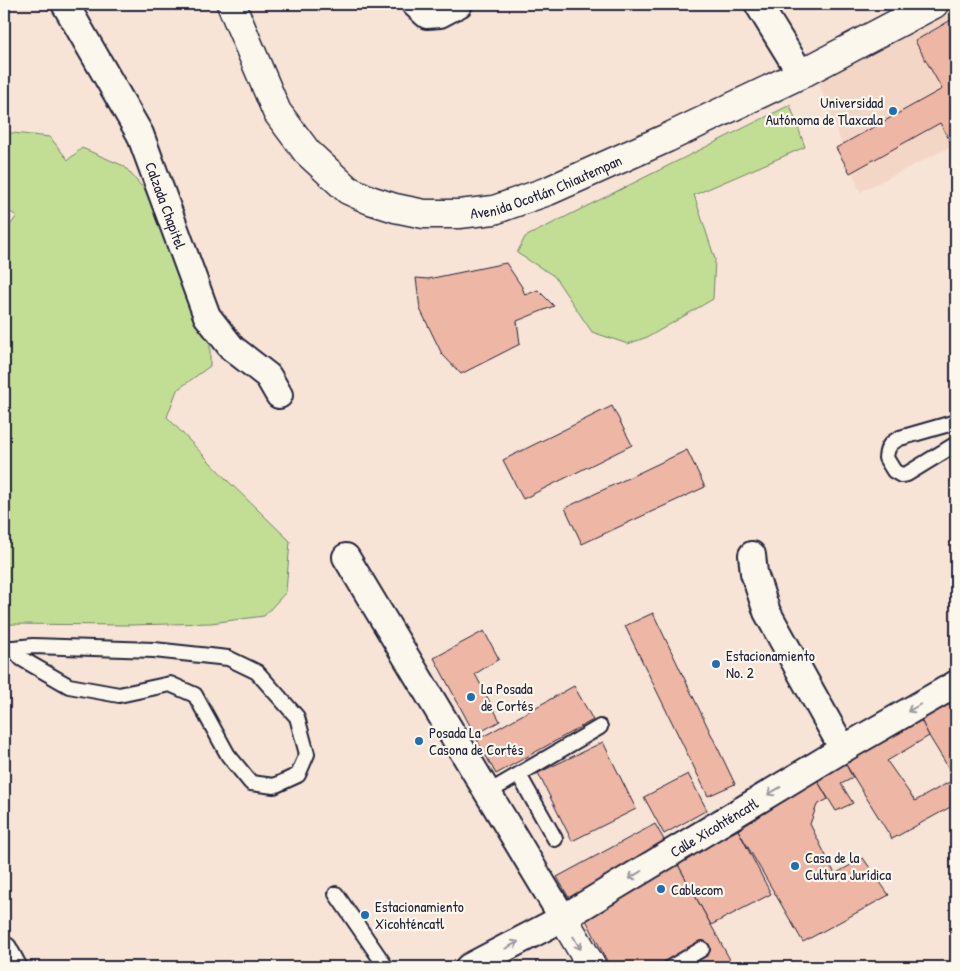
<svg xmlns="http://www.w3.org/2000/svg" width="960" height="971" viewBox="0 0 960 971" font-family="'Patrick Hand',sans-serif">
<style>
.built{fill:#f4d6c7}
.green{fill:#c2de95;stroke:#728068}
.building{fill:#eeb6a4;stroke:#22223b}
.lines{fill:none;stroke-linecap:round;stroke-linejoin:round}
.service-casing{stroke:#22223b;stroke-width:18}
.minor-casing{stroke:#22223b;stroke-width:30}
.tertiary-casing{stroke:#22223b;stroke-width:31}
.primary-casing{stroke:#22223b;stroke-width:31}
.service{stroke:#fbf7ec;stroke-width:14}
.minor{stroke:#fbf7ec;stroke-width:26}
.tertiary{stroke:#fbf7ec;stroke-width:28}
.primary{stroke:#fbf7ec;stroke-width:28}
.oneway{stroke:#99979c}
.poi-dot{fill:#1f6fb2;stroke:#fbf7ec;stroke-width:2}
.labels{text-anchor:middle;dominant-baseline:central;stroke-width:4.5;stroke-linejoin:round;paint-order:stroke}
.poi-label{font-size:15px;fill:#22223b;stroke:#fbf7ec;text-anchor:start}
.street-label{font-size:15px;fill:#22223b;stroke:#fbf7ec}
</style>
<rect width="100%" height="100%" fill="#f7e4d6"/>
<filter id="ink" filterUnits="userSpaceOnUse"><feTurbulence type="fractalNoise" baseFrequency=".02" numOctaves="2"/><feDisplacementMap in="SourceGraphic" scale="10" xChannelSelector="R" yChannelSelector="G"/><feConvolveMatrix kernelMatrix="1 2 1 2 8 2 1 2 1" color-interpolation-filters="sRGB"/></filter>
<g filter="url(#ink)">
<polygon class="built" points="956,9 956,144 860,192 817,78"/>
<g class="green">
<polygon points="790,105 805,147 694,195 715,259 713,299 650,336 628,344 592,332 554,276 517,253 525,237"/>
<polygon points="4,132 50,137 68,160 82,148 124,166 150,196 210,337 210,366 177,390 167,417 228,481 290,541 286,592 264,616 211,623 129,625 4,624 4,233 17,216 4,208"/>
</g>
<g class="building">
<polygon points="956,17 956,56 949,60 956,72 956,147 954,148 940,123 850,173 836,148 942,89 915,41"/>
<polygon points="506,263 522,287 525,295 538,290 554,306 517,321 520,344 461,374 442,354 420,309 416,278 428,279"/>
<polygon points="612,406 632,445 523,499 503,460"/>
<polygon points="687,450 705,487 582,544 565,508"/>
<polygon points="653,613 735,784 708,796 625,626"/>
<polygon points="484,631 499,659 475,674 500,721 475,735 434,658"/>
<polygon points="574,686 593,720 496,774 477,740"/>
<polygon points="956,698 956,780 929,736 920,718"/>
<polygon points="920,718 929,736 887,761 915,801 955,779 956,804 892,839 845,763"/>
<polygon points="603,742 636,809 572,841 538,773"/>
<polygon points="845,763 853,778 841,784 853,803 836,811 817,780"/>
<polygon points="688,774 707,810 664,834 644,797"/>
<polygon points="817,780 828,799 817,805 810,824 835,874 863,858 889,895 803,942 738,830"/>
<polygon points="655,824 667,845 569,898 557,877"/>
<polygon points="738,830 771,894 711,925 677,863"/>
<polygon points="677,863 734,967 610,967 584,916"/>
</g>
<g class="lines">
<defs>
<g id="service">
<path d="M956,422L900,438C890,443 887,447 886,458L894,471L901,475L907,474L956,444"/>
<polyline points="4,649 33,646 154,650 228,658 257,672 297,717 307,754 298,775 274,786 251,783 228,755 195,695 170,684 119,695 69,686 22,659 12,648"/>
<polyline points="519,775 555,839"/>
<polyline points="487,793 600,727"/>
<polyline points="336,894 386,967"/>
<polyline points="671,967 702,949"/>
</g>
<g id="minor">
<path id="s1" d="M65,4L140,134L207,316L232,348L268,376L279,395"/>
<polyline points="415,4 427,15 440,14 459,4"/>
<polyline points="758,4 801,74"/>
<polyline points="752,555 754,573 767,612 843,749"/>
<polyline points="346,557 563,918"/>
<polyline points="4,950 13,967"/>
<path id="s2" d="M469,967L563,918L843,749L956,684"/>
</g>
<polyline id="tertiary" points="563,918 592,967"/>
<g id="primary">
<path id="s3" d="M231,4L277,112L307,152L348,190L370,200L395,208L424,214H459L494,210L548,191L667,138L801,74L934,4"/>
</g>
</defs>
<use href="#service" class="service-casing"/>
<use href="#minor" class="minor-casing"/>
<use href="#tertiary" class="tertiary-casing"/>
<use href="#primary" class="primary-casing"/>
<use href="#service" class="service"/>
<use href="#minor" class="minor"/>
<use href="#tertiary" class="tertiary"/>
<use href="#primary" class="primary"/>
</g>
<defs><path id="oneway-shaft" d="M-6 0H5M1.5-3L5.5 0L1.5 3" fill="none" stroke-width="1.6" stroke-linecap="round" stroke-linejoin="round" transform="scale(1.25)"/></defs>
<g class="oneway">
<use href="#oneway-shaft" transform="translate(914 708) rotate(150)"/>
<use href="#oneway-shaft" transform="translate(774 791) rotate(149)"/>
<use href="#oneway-shaft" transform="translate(635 875) rotate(149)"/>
<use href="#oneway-shaft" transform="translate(577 943) rotate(60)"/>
<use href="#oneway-shaft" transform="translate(512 945) rotate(-28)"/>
</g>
</g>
<g class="poi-dot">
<circle cx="893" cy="111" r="5"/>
<circle cx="716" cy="664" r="5"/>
<circle cx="471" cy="697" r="5"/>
<circle cx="419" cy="741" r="5"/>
<circle cx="795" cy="866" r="5"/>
<circle cx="661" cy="889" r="5"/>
<circle cx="365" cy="915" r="5"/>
</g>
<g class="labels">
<g class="poi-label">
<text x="883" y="102" text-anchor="end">Universidad<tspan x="883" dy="17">Autónoma de Tlaxcala</tspan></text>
<text x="726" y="655">Estacionamiento<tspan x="726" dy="17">No. 2</tspan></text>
<text x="481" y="688">La Posada<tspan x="481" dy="17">de Cortés</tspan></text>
<text x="429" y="732">Posada La<tspan x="429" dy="17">Casona de Cortés</tspan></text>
<text x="805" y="857">Casa de la<tspan x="805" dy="17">Cultura Jurídica</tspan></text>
<text x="671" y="889">Cablecom</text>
<text x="375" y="906">Estacionamiento<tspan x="375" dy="17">Xicohténcatl</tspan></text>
</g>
<g class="street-label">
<text stroke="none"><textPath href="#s3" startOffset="430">Avenida Ocotlán Chiautempan</textPath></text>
<text stroke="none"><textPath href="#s1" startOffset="226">Calzada Chapitel</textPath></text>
<text stroke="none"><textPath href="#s2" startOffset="282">Calle Xicohténcatl</textPath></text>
</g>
</g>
<rect width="960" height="971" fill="none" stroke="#fbf7ec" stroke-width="20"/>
<rect x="10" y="10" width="940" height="951" fill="none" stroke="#22223b" stroke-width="2" filter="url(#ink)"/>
</svg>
